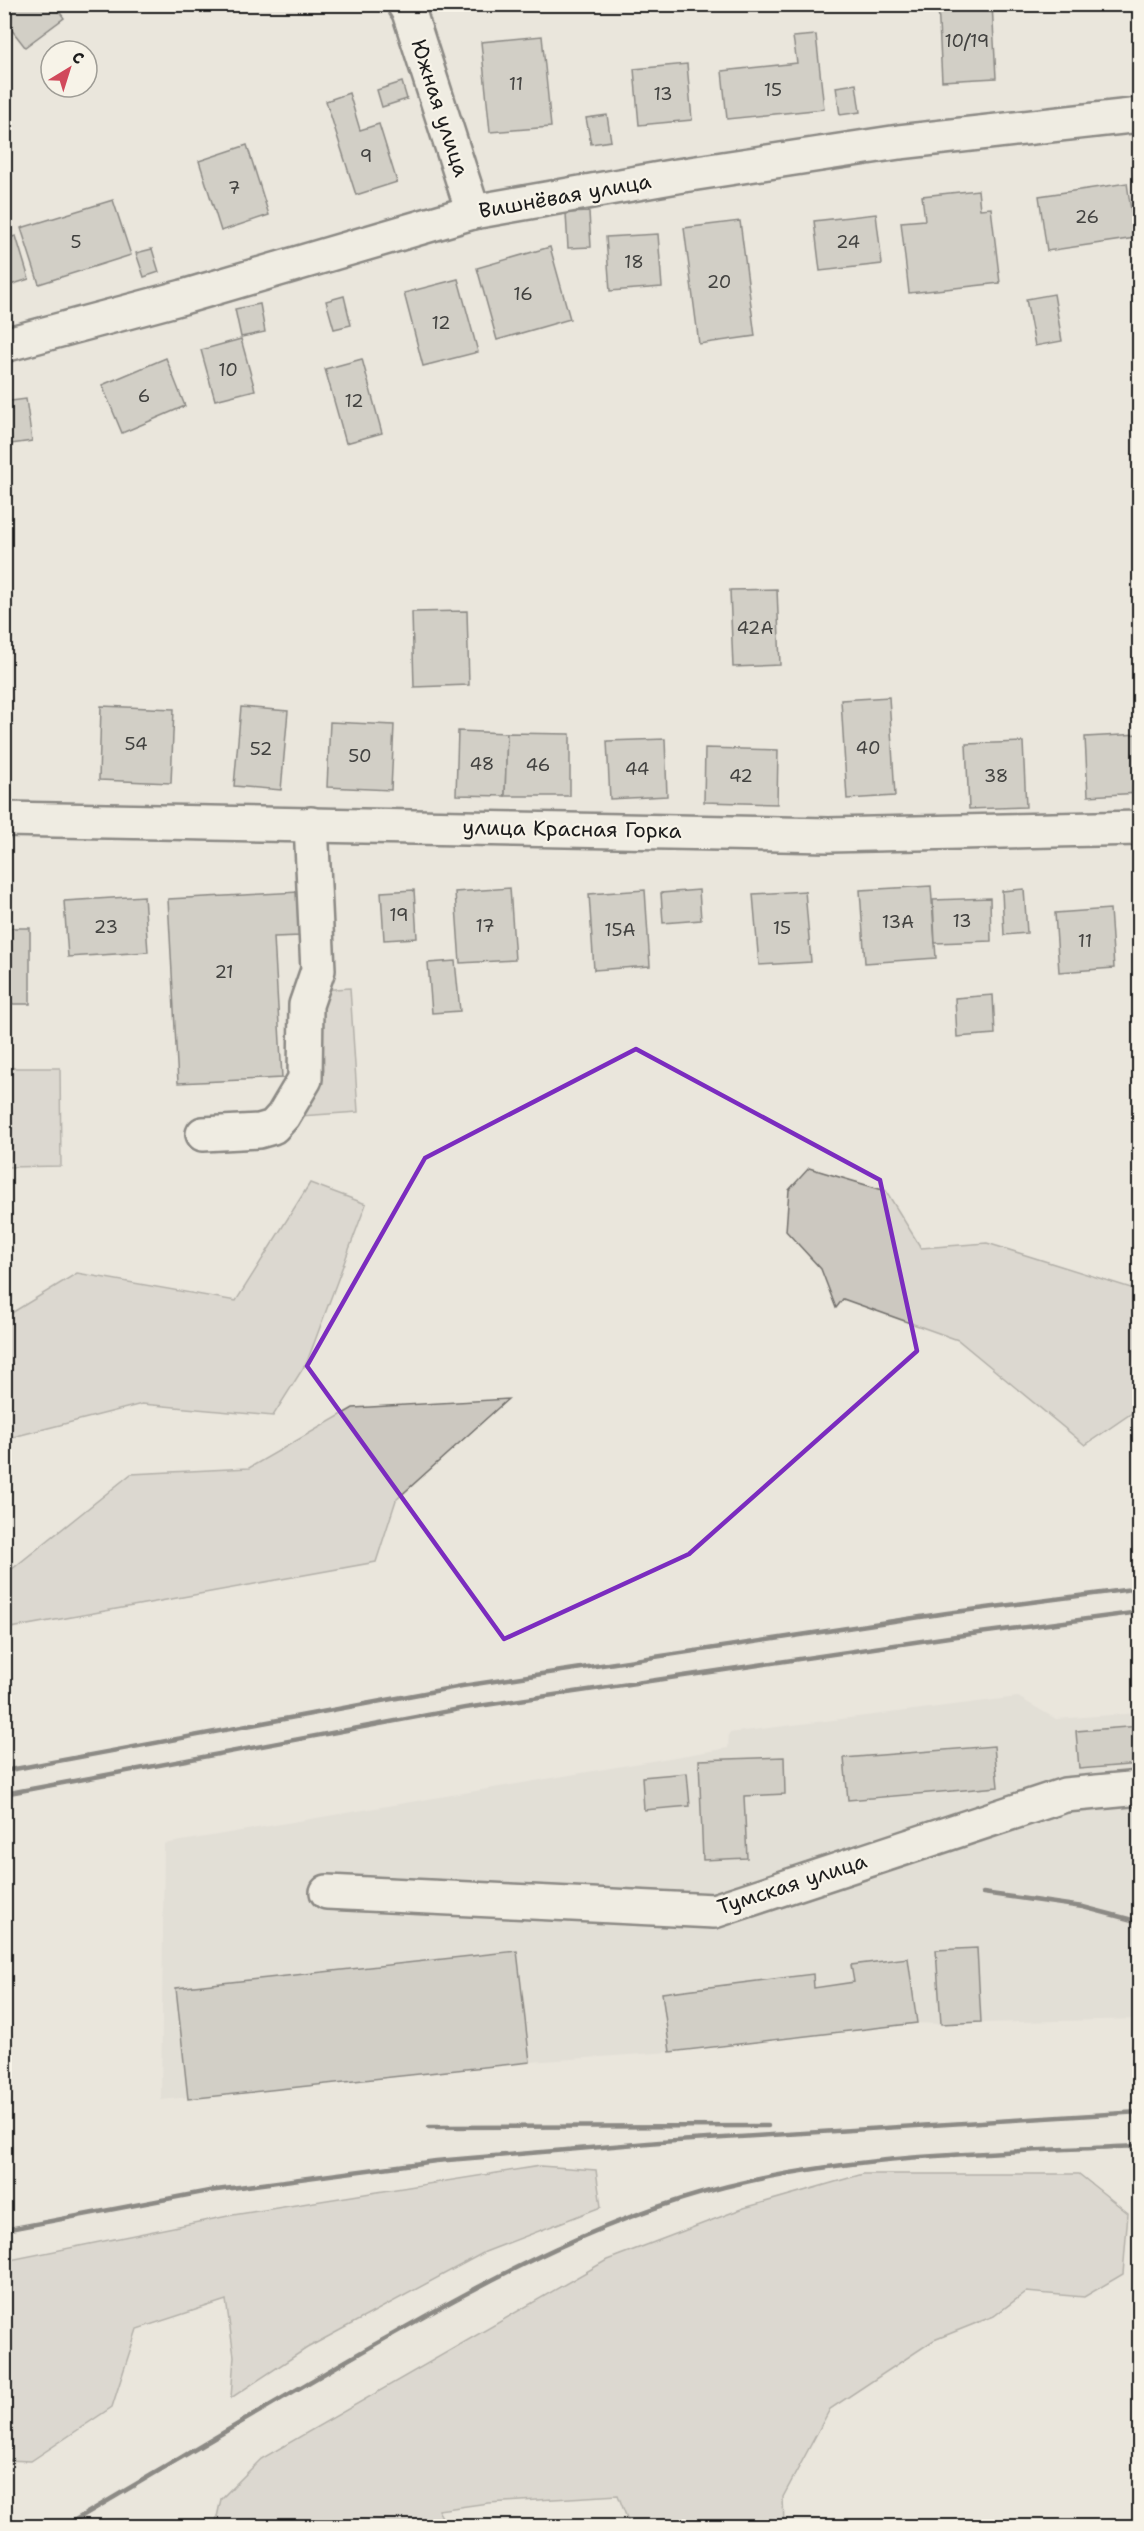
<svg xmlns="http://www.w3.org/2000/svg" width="1144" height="2531" viewBox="0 0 1144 2531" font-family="'Shantell Sans',sans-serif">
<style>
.built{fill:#dad7ce}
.green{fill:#ccc8c0;stroke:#74726e;stroke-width:1.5}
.building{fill:#b6b4ac;stroke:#1c1c1c;stroke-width:1.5}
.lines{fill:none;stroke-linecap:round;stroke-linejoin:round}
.minor-casing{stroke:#1c1c1c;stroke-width:38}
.minor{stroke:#f7f3e8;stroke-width:33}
.rail{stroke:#1c1c1c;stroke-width:4.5}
.marked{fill:none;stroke:#7b2cbf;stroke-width:4.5;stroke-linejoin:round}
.labels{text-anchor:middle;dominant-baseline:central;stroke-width:4.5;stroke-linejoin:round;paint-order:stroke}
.number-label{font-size:18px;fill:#424240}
.street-label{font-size:21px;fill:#1c1c1c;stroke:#f7f3e8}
</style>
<rect width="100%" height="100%" fill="#eae6dc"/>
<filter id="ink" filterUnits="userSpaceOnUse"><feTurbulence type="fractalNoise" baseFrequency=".0167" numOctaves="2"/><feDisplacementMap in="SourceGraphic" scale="12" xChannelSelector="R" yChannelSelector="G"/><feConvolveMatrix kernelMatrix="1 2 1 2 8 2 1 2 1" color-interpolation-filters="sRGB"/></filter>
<g filter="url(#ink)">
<polygon class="built" points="1018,1697 1056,1719 1139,1713 1139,2019 941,2024 916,2023 670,2052 530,2062 161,2100 164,1844 728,1748 729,1733"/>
<g class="green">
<polygon points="350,988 358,1112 300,1116 299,1106 324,1071 320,990"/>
<polygon points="4,1068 60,1068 61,1166 5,1167"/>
<polygon points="809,1168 886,1191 921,1248 987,1243 1131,1288 1139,1287 1139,1408 1085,1445 958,1340 843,1299 836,1308 821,1269 786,1231 789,1190"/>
<polygon points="310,1183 366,1204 307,1362 273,1416 142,1404 5,1439 5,1317 77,1273 236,1301"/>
<polygon points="508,1399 396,1500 376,1562 5,1629 5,1572 7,1573 131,1474 249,1468 353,1408"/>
<polygon points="540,2166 596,2170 601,2207 485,2252 307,2348 231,2398 234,2356 226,2300 137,2329 112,2407 31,2461 5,2460 5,2261 233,2215"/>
<polygon points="863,2174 1079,2174 1128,2213 1123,2274 1084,2297 1026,2292 994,2316 934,2340 830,2409 783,2497 784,2526 630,2526 618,2495 488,2503 438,2510 447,2526 215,2526 221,2499 261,2459 607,2260 744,2208"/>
</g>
<g class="building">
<polygon points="4,4 54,4 64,18 25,47 4,20"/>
<polygon points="938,4 992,4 996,78 942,81"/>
<polygon points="816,35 824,109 727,119 722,71 797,63 793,37"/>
<polygon points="542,36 551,127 490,132 481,42"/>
<polygon points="687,64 692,120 639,125 634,69"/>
<polygon points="402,82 407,99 382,107 377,90"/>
<polygon points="856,84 860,112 840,115 836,87"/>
<polygon points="349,93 360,130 379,124 397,182 356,195 326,101"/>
<polygon points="607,115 611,141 591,144 586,118"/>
<polygon points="247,145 269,215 221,231 199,161"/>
<polygon points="1127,183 1135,238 1047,251 1039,196"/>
<polygon points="978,190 980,209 991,208 1000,283 909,293 901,222 925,220 922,196"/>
<polygon points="113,200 131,255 39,284 21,228"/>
<polygon points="589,212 591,247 568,248 566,213"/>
<polygon points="876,214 882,264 820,271 814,221"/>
<polygon points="740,221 755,336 699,344 684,228"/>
<polygon points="658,234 662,287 610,291 606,237"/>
<polygon points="16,236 29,279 4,287 4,239"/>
<polygon points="550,247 570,319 497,340 477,268"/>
<polygon points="152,249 159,272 144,277 136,253"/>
<polygon points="458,279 478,352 423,366 404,293"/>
<polygon points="1054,294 1062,341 1035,346 1026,299"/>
<polygon points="344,296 351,325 334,329 326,301"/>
<polygon points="260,304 265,332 241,337 235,309"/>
<polygon points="241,339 255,390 215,400 201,350"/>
<polygon points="166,358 185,406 122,433 102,385"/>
<polygon points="362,359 382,433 346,443 325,369"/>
<polygon points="26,399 32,441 4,445 4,402"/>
<polygon points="777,589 780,665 733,667 730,590"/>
<polygon points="467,611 469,685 414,687 412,612"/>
<polygon points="889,697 895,796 847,799 841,700"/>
<polygon points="101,706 174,709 171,783 99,780"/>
<polygon points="241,707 288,711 281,790 234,786"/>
<polygon points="330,722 394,725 391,790 327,787"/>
<polygon points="458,731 507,733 505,796 456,795"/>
<polygon points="507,733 570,734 570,796 505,796"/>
<polygon points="1140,734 1140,793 1088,796 1085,737"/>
<polygon points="665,739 667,796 610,799 607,741"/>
<polygon points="1023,742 1026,807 969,809 966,744"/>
<polygon points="705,748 778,750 777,804 704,802"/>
<polygon points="931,886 936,958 865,963 860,890"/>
<polygon points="510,888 515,960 460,963 455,892"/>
<polygon points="1024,889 1027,933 1004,935 1002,891"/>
<polygon points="414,890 417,938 384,940 381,892"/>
<polygon points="645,890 650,966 594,970 589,894"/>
<polygon points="699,890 701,920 663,923 661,893"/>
<polygon points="805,891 811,962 759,965 753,894"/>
<polygon points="299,892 301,936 274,937 282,1078 178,1083 168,899"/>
<polygon points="144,896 148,952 68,957 64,901"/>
<polygon points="990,898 991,941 935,943 933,900"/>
<polygon points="1110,909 1114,968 1059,972 1055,913"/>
<rect x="4" y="928" width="26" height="76"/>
<polygon points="455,961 460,1011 432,1013 428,963"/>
<polygon points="993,995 995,1034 957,1037 955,998"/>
<polygon points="1140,1726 1140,1764 1079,1769 1076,1731"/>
<polygon points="994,1746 998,1787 848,1800 844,1758"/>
<polygon points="784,1757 785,1794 744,1796 747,1858 703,1860 699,1760"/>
<polygon points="687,1773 690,1806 644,1810 642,1777"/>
<polygon points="977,1948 981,2022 941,2024 936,1950"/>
<polygon points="517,1951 530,2062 188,2099 176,1988"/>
<polygon points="908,1958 917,2023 670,2052 662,1993 813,1974 814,1988 854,1982 851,1965"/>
</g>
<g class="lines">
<defs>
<g id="minor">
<polyline points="404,4 409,12 473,212"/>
<polyline points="4,345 183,297 473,212 677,176 899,142 1140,115"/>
<polyline points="4,819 829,835 1140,828"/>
<polyline points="203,1134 259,1131 273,1127 283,1116 305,1079 306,1005 318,970 311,824"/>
<polyline points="327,1892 714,1911 1065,1795 1140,1788"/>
</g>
</defs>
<use href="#minor" class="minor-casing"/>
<use href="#minor" class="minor"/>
<g class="rail">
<polyline points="4,1771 462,1686 947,1613 1140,1588"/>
<polyline points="4,1794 465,1708 949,1637 1140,1612"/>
<polyline points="983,1893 1083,1907 1140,1922"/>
<polyline points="429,2127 768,2126"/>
<polyline points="4,2230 209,2191 436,2161 660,2142 1140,2112"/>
<path d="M65,2526C167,2466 269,2405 372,2346C492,2278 614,2210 750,2181C878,2153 1010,2152 1140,2146"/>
</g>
</g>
</g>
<path d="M0 0H1144V2531H0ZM636,1049L880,1180L917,1351L689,1554L504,1639L307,1366L425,1158Z" fill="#eae6dc" fill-opacity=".55" fill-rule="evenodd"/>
<path class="marked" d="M636,1049L880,1180L917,1351L689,1554L504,1639L307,1366L425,1158Z"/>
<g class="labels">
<g class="number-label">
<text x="967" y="41">10/19</text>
<text x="516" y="84">11</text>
<text x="773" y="90">15</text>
<text x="663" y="94">13</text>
<text x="366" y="156">9</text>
<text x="234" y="188">7</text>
<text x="1087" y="217">26</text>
<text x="76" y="242">5</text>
<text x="848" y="242">24</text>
<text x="634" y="262">18</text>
<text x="719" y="282">20</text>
<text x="523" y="294">16</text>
<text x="441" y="323">12</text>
<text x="228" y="370">10</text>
<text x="144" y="396">6</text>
<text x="354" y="401">12</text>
<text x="755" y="628">42А</text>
<text x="136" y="744">54</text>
<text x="868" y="748">40</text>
<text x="261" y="749">52</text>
<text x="360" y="756">50</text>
<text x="482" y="764">48</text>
<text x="538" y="765">46</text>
<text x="637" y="769">44</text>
<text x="741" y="776">42</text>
<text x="996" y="776">38</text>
<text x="399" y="915">19</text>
<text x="962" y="921">13</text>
<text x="898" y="922">13А</text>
<text x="485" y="926">17</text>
<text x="106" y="927">23</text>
<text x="782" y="928">15</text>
<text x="620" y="930">15А</text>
<text x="1085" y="941">11</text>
<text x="224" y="972">21</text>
</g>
<g class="street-label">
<text transform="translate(440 108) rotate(72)">Южная улица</text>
<text transform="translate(565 196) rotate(-10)">Вишнёвая улица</text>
<text transform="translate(572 829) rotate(1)">улица Красная Горка</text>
<text transform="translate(792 1884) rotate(-18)">Тумская улица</text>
</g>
</g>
<rect width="1144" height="2531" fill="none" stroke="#f7f3e8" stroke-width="24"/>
<rect x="12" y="12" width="1120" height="2507" fill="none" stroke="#1c1c1c" stroke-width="2" filter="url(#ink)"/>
<g transform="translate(69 69) rotate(38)"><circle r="28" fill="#f7f3e8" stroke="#9f9d96" stroke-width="1.5"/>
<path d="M0-4.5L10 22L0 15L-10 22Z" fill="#d1495b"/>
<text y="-9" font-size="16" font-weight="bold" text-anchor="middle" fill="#1c1c1c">С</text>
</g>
</svg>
